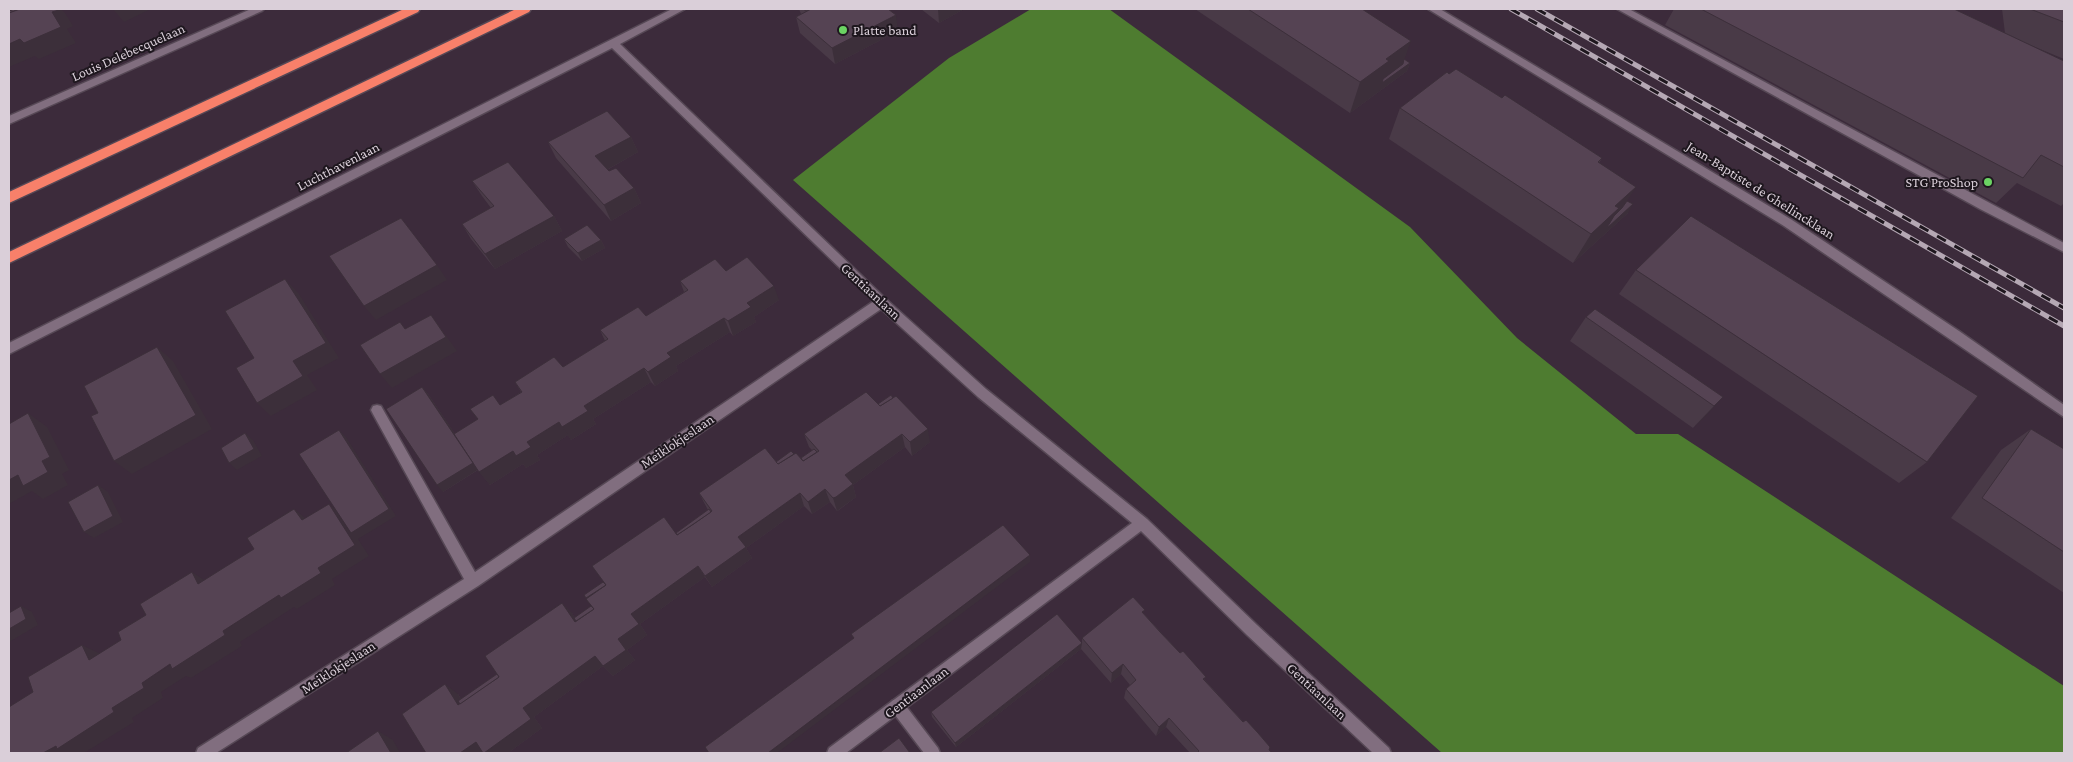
<svg xmlns="http://www.w3.org/2000/svg" width="2073" height="762" viewBox="0 0 2073 762" font-family="'Crimson Pro',serif">
<style>
.forest{fill:#4e7c30}
.lines{fill:none;stroke-linecap:round;stroke-linejoin:round}
.lane-casing{stroke:#564855;stroke-width:3}
.street-casing{stroke:#564855;stroke-width:3}
.highway-casing{stroke:#564855;stroke-width:3}
.lane{fill:#816e7f;fill-rule:evenodd}
.street{fill:#816e7f;fill-rule:evenodd}
.highway{fill:#f8806a;fill-rule:evenodd}
.rail-casing{stroke:#b5a8b4;stroke-width:5}
.rail{stroke:#1e171e;stroke-width:3;stroke-dasharray:10;stroke-linecap:butt}
.wall{fill:#493a47}
.shaded-wall{fill:#3c2f3a}
.building{fill:#554353;stroke:#3c2f3a}
.poi-dot{fill:#6bd363;stroke:#1e171e;stroke-width:2}
.labels{text-anchor:middle;dominant-baseline:central;stroke-width:4;stroke-linejoin:round;paint-order:stroke}
.poi-label{font-size:14px;fill:#dacfd9;stroke:#1e171e;text-anchor:start}
.street-label{font-size:14px;fill:#dacfd9;stroke:#1e171e}
</style>
<rect width="100%" height="100%" fill="#3c2b3b"/>
<polygon class="forest" points="1031,9 1109,9 1410,227 1517,338 1636,434 1678,434 2064,686 2064,753 1442,753 793,180 949,58"/>
<g class="lines">
<defs>
<g id="lane">
<polygon points="1617,9 1629,9 2064,243 2064,252 1980,209"/>
<polygon points="897,699 902,701 938,748 940,753 924,753 892,711 890,706 892,701"/>
</g>
<g id="street">
<polygon points="251,9 264,9 262,11 9,124 9,116"/>
<polygon points="672,9 685,9 620,44 886,299 986,389 1147,519 1257,625 1389,748 1391,753 1373,753 1247,635 1141,531 846,753 827,753 829,748 1132,523 978,397 881,309 478,586 216,753 196,753 198,748 464,579 373,414 371,410 373,406 377,405 381,406 475,572 874,301 612,48 9,354 9,343"/>
<polygon points="1428,9 1440,9 1792,220 1959,331 2064,405 2064,417 1784,226"/>
</g>
<g id="highway">
<polygon points="404,9 420,9 418,12 9,203 9,192"/>
<polygon points="516,9 531,9 529,12 9,263 9,252"/>
</g>
</defs>
<use href="#lane" class="lane-casing"/>
<use href="#street" class="street-casing"/>
<use href="#highway" class="highway-casing"/>
<use href="#lane" class="lane"/>
<use href="#street" class="street"/>
<use href="#highway" class="highway"/>
<defs>
<g id="rail">
<polyline points="1511,9 2064,326"/>
<polyline points="1537,9 2064,308"/>
</g>
</defs>
<use href="#rail" class="rail-casing"/>
<use href="#rail" class="rail"/>
</g>
<g class="wall">
<polygon points="799,9 888,9 898,31 835,64 800,33 796,17 801,14"/>
<polygon points="921,9 964,9 939,23"/>
<polygon points="1195,9 1362,9 1404,59 1410,63 1407,71 1350,113"/>
<polygon points="1674,9 1954,9 2005,33 2002,9 2064,9 2064,59 2030,45 2064,61 2064,203 2061,206 2017,183 1996,203 1665,25"/>
<polygon points="1449,74 1502,98 1602,158 1599,163 1627,201 1628,213 1573,263 1389,139 1400,108"/>
<polygon points="631,137 638,152 607,170 609,171 634,188 641,203 611,221 556,158 548,142"/>
<polygon points="472,181 554,216 562,231 495,269 471,239 462,224 491,208 482,196"/>
<polygon points="564,239 601,240 605,248 582,261 568,247"/>
<polygon points="1636,270 1927,462 1899,483 1619,294"/>
<polygon points="726,271 779,300 754,317 756,322 733,336 730,332 676,366 678,371 655,386 651,382 593,419 596,424 571,440 568,435 537,455 540,460 526,468 523,464 490,485 478,470 443,492 422,387 428,394 455,434 521,392 515,382 563,367 605,341 600,330 646,316 684,292 680,281"/>
<polygon points="1586,317 1723,397 1693,428 1570,341"/>
<polygon points="878,404 930,442 912,456 905,447 853,485 856,497 839,510 837,511 830,502 812,514 804,506 746,548 752,558 712,587 705,577 640,624 647,635 627,650 635,660 613,676 603,666 534,717 542,728 508,753 426,753 458,694 461,699 497,674 572,613 575,618 591,606 676,533 708,510 699,493 794,454 801,458 812,450 809,447 804,434"/>
<polygon points="2031,429 2064,449 2064,593 1951,518 2001,450"/>
<polygon points="1144,614 1272,753 1190,753 1166,727 1156,736 1124,698 1126,689 1130,685 1121,674 1111,683 1081,649 956,747 932,717 931,712 1082,643 1082,638"/>
</g>
<g class="shaded-wall">
<polygon points="58,9 61,9 65,13 73,26 67,29 76,43 39,59 35,56 9,67 9,44 20,39"/>
<polygon points="113,9 151,9 124,22"/>
<polygon points="938,9 964,9 939,23"/>
<polygon points="896,15 898,31 835,64 832,48"/>
<polygon points="1411,41 1401,69 1410,63 1407,71 1350,113 1360,82 1386,59"/>
<polygon points="631,137 638,152 603,172 595,156"/>
<polygon points="1636,187 1617,216 1633,204 1628,213 1573,263 1591,234 1615,206"/>
<polygon points="634,188 641,203 611,221 604,205"/>
<polygon points="554,216 562,231 495,269 485,254"/>
<polygon points="601,240 605,248 582,261 578,253"/>
<polygon points="437,265 447,280 376,320 364,306"/>
<polygon points="285,279 299,294 339,358 307,375 317,390 271,416 257,403 293,361"/>
<polygon points="774,286 779,300 754,317 756,322 733,336 728,321 747,303"/>
<polygon points="431,315 457,351 392,388 380,374"/>
<polygon points="724,318 730,332 676,366 678,371 655,386 648,372 667,353"/>
<polygon points="157,347 173,361 212,429 132,474 114,461"/>
<polygon points="644,368 651,382 593,419 596,424 571,440 562,427 584,406"/>
<polygon points="422,387 428,394 479,469 443,492 437,485"/>
<polygon points="1723,397 1703,419 1693,428 1714,406"/>
<polygon points="28,413 47,427 69,470 62,474 68,485 43,499 32,491 9,504 9,480 42,461"/>
<polygon points="559,422 568,435 537,455 540,460 526,468 523,464 490,485 479,472"/>
<polygon points="928,429 930,442 912,456 910,442"/>
<polygon points="339,430 346,437 396,516 358,539 369,556 332,579 335,585 297,609 294,607 240,642 242,646 191,678 186,676 161,692 163,698 132,718 134,722 84,753 43,753 112,708 142,683 223,631 318,568 329,504 343,516"/>
<polygon points="245,433 253,440 262,456 237,470 229,463"/>
<polygon points="902,434 905,447 853,485 856,497 837,511 833,498 845,475"/>
<polygon points="98,485 108,492 123,522 94,538 84,532"/>
<polygon points="825,489 830,502 812,514 808,502"/>
<polygon points="800,493 804,506 746,548 752,558 712,587 705,576 738,537"/>
<polygon points="294,509 309,521 302,520"/>
<polygon points="1030,555 1030,562 777,753 768,753"/>
<polygon points="698,566 705,577 640,624 647,635 627,650 635,660 613,676 603,666 534,717 542,728 508,753 460,753 618,639 631,614"/>
<polygon points="192,572 209,583 198,584"/>
<polygon points="562,603 572,613 581,626 575,622"/>
<polygon points="21,606 32,612 38,625 9,642 9,629"/>
<polygon points="1082,643 1081,649 956,747 955,743"/>
<polygon points="82,645 103,655 89,660"/>
<polygon points="1123,664 1121,674 1111,683 1112,673"/>
<polygon points="445,684 458,694 466,708 458,705"/>
<polygon points="1169,718 1166,727 1156,736 1159,727"/>
<polygon points="378,731 393,740 400,753 391,753"/>
</g>
<g class="building">
<polygon points="15,9 17,10 9,13 9,11"/>
<polygon points="20,9 58,9 59,10 52,12 61,27 24,43 20,39 9,44 9,13"/>
<polygon points="803,9 811,9 806,11"/>
<polygon points="811,9 888,9 896,15 832,48 796,17"/>
<polygon points="1248,9 1362,9 1411,41 1386,59 1389,61 1360,82"/>
<polygon points="1701,9 1954,9 2064,61 2064,167 2041,155 2023,178"/>
<polygon points="2030,9 2064,9 2064,22"/>
<polygon points="1404,59 1410,63 1382,83 1383,79 1403,64"/>
<polygon points="1456,69 1502,98 1505,95 1602,158 1598,162 1636,187 1615,206 1619,208 1591,234 1400,108 1447,72 1449,74"/>
<polygon points="607,111 631,137 595,156 609,171 616,168 634,188 604,205 548,142"/>
<polygon points="508,162 554,216 485,254 462,224 494,206 472,181"/>
<polygon points="1627,201 1633,204 1606,229 1614,216 1622,208"/>
<polygon points="1691,216 1978,396 1927,462 1636,270"/>
<polygon points="401,218 437,265 364,306 329,256"/>
<polygon points="587,225 601,240 578,253 564,239"/>
<polygon points="747,257 774,286 747,303 751,307 728,321 724,318 667,353 671,357 648,372 644,368 584,406 588,411 562,427 559,422 527,442 531,447 516,456 513,451 479,472 454,434 478,419 470,409 493,395 500,405 522,392 515,382 554,357 563,367 608,339 600,330 638,307 646,316 688,290 680,281 715,259 726,271"/>
<polygon points="285,279 326,343 293,361 303,376 257,403 236,368 254,358 225,311"/>
<polygon points="1595,309 1723,397 1714,406 1586,317"/>
<polygon points="431,315 446,337 380,374 360,345 400,322 405,329"/>
<polygon points="157,347 196,415 114,461 91,416 98,413 84,386"/>
<polygon points="422,387 473,463 437,485 386,409"/>
<polygon points="866,392 880,406 896,396 928,429 910,442 902,434 845,475 853,484 836,497 833,498 825,489 808,502 800,493 738,537 746,547 705,576 698,566 631,614 639,624 618,639 626,650 603,666 595,656 523,708 531,719 484,753 483,753 476,742 460,753 426,753 402,714 445,684 458,705 478,691 499,677 485,656 562,603 575,622 594,609 586,599 606,585 592,566 664,517 677,535 695,523 712,511 699,493 765,448 778,464 796,453 803,461 819,451 804,434"/>
<polygon points="891,395 893,398 880,406 878,404"/>
<polygon points="28,413 50,457 42,461 48,472 23,486 18,475 9,480 9,424"/>
<polygon points="2031,429 2064,449 2064,552 1982,498"/>
<polygon points="339,430 389,509 351,533 299,454"/>
<polygon points="245,433 254,449 229,463 221,448"/>
<polygon points="814,449 817,452 803,461 801,458"/>
<polygon points="791,451 794,454 778,464 776,462"/>
<polygon points="98,485 113,516 84,532 68,502"/>
<polygon points="329,504 355,545 318,568 321,573 281,598 279,595 223,631 225,635 172,669 170,664 142,683 144,688 112,708 114,712 57,749 56,746 43,753 9,753 9,707 33,692 28,677 82,645 89,660 121,640 118,632 146,615 140,604 192,572 198,584 225,567 254,549 247,538 294,509 302,520"/>
<polygon points="709,509 711,512 695,523 677,535 676,533"/>
<polygon points="1003,525 1030,555 768,753 709,753 705,747 854,638 851,634"/>
<polygon points="603,582 606,585 586,598 584,595"/>
<polygon points="1133,597 1145,610 1142,612 1160,632 1180,653 1183,651 1206,677 1203,679 1205,681 1243,722 1246,720 1258,733 1270,747 1269,750 1272,753 1197,753 1199,751 1169,718 1159,727 1126,689 1136,680 1123,664 1112,673 1082,638"/>
<polygon points="21,606 26,619 9,629 9,613"/>
<polygon points="591,606 594,609 576,621 574,618"/>
<polygon points="1057,614 1082,643 955,743 931,712"/>
<polygon points="497,674 499,677 460,704 458,701"/>
<polygon points="378,731 391,753 346,753"/>
<polygon points="899,738 910,753 879,753"/>
</g>
<g class="poi-dot">
<circle cx="843" cy="30" r="5"/>
<circle cx="1988" cy="182" r="5"/>
</g>
<g class="labels">
<g class="poi-label">
<text x="853" y="30">Platte band</text>
<text x="1978" y="182" text-anchor="end">STG ProShop</text>
</g>
<g class="street-label">
<text transform="translate(128 52) rotate(-24)">Louis Delebecquelaan</text>
<text transform="translate(338 166) rotate(-27)">Luchthavenlaan</text>
<text transform="translate(1761 190) rotate(32)">Jean-Baptiste de Ghellincklaan</text>
<text transform="translate(871 291) rotate(43)">Gentiaanlaan</text>
<text transform="translate(677 441) rotate(-34)">Meiklokjeslaan</text>
<text transform="translate(338 667) rotate(-33)">Meiklokjeslaan</text>
<text transform="translate(1317 691) rotate(43)">Gentiaanlaan</text>
<text transform="translate(916 692) rotate(-37)">Gentiaanlaan</text>
</g>
</g>
<rect width="2073" height="762" fill="none" stroke="#dacfd9" stroke-width="20"/>
</svg>
